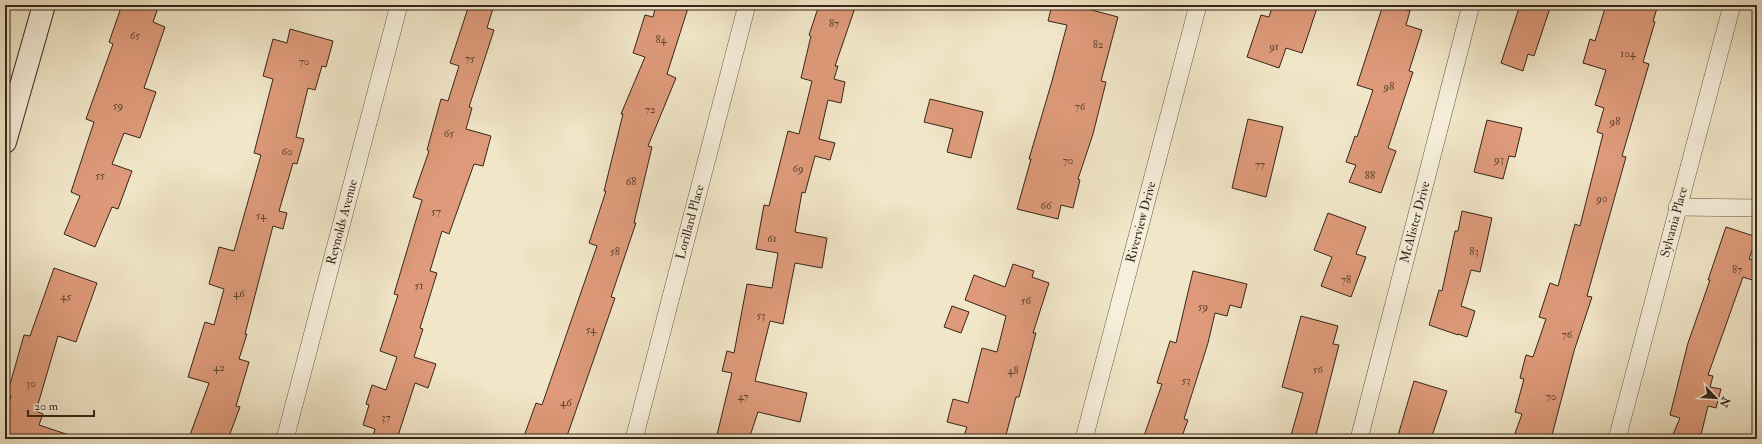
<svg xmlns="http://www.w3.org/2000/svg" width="1762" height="444" viewBox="0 0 1762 444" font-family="'IM FELL Double Pica',serif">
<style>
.building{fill:#de9a7a;stroke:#342719}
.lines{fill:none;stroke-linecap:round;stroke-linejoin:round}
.street-casing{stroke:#635745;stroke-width:18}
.secondary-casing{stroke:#342719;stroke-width:24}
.street{stroke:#f6efdb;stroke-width:17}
.secondary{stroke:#f6efdb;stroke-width:22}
.labels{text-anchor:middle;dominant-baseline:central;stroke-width:3;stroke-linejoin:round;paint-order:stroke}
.number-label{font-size:11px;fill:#5e4431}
.street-label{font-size:13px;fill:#342719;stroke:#f6efdb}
</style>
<rect width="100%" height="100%" fill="#f1e6c8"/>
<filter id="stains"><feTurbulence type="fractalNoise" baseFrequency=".005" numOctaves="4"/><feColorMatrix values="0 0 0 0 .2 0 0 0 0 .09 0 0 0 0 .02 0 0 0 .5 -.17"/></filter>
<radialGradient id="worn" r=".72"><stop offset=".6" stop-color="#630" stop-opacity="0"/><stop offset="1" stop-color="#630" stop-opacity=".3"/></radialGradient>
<g class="building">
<polygon points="122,5 159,5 153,22 165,27 144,88 156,92 140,138 124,133 112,164 132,171 118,209 112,207 95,247 64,234 80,196 71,192 94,122 86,119 113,44 109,42"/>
<polygon points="469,5 494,5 487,28 494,30 469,107 472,108 466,129 491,136 483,166 474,164 449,234 442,231 430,271 437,273 420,328 423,329 414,357 436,364 428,388 415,383 397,439 372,439 375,429 363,425 369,405 366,404 372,385 386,390 397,357 380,351 398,295 394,294 422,200 413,197 429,151 427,150 441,99 448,101 459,66 450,63"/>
<polygon points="656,5 689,5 667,74 676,78 648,146 652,147 634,223 636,223 611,297 615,298 566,439 523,439 536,403 542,405 597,246 589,243 606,191 604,191 623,114 621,114 645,57 633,53 645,15 653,17"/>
<polygon points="819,5 856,5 835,66 838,66 834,79 845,82 841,103 828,100 819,139 835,143 830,160 815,156 805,193 802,192 795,232 827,238 822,268 795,263 783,324 770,321 755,381 807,393 800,422 758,412 749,439 716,439 732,373 722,371 727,351 734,353 747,284 772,288 778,253 756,249 764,205 769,206 788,131 799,134 812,81 801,78 811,36 809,35"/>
<polygon points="1052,5 1073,5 1118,17 1101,81 1106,82 1093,134 1078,179 1080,180 1073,208 1061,205 1058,219 1017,209 1031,159 1029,159 1052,81 1067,25 1048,21"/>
<polygon points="1273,5 1318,5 1302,53 1286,48 1279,68 1247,57 1261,15 1269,17"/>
<polygon points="1383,5 1392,5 1410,11 1406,25 1422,30 1409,71 1413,72 1388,148 1396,151 1381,193 1349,182 1356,165 1346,162 1355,136 1357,137 1373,90 1357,85"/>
<polygon points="1520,5 1551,5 1534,56 1528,54 1523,71 1501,63"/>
<polygon points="1606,5 1658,5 1653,21 1655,22 1643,62 1649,64 1622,156 1626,157 1587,296 1592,297 1574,351 1551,439 1513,439 1522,414 1515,412 1524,379 1520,378 1526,355 1533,357 1546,319 1539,317 1550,283 1558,286 1575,224 1580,226 1603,134 1597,132 1604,108 1595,105 1606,70 1583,63 1590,39 1595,41"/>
<polygon points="290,29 333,41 326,67 322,66 315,90 308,88 296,137 304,139 297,164 293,163 279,211 287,213 283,229 273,226 245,334 247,334 239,359 249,362 236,406 240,407 228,439 201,439 190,435 209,383 188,377 205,322 214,325 224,289 209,284 219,247 234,251 261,155 254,153 273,79 263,76 273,39 287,43"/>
<polygon points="930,99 983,112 971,158 947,152 953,129 924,122"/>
<polygon points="1248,119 1283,127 1266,197 1232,188"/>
<polygon points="1487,120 1522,128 1515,157 1509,156 1503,179 1474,172"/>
<polygon points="1462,211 1492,218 1480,272 1471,270 1461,306 1475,311 1467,337 1458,334 1458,335 1429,325 1439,290 1442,291 1455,231 1458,231"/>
<polygon points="1328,213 1366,227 1356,254 1366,257 1351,297 1321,286 1332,257 1314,250"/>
<polygon points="1726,227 1757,237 1749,259 1757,261 1757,267 1752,280 1743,277 1708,375 1713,376 1710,387 1721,389 1716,408 1708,406 1700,439 1671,439 1680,418 1670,415 1688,343 1710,280 1708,280"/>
<polygon points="1013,264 1034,271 1032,277 1049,283 1033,333 1036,333 1019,397 1016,397 1005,439 963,439 967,427 947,422 953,399 968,403 982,348 997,352 1006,316 965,300 974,275 1005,287"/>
<polygon points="54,268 97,283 76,342 58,336 36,411 43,414 39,425 72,436 71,439 5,439 5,414 11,396 7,395 24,335 30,336"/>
<polygon points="1193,271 1247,284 1241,308 1230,305 1227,316 1215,313 1208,343 1184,419 1188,420 1181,439 1143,439 1162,384 1157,383 1170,341 1176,343"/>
<polygon points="952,306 969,312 961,333 944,327"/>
<polygon points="1301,316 1338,326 1333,344 1339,345 1315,439 1290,439 1303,393 1282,387"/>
<polygon points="1414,381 1447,391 1431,439 1397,439"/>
</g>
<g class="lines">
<defs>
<g id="street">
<polyline points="1677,207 1757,208"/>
<polyline points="285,439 399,5"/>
<polyline points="634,439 747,5"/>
<polyline points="1084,439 1198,5"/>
<polyline points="1359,439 1471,5"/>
<polyline points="1617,439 1732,5"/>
</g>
<polyline id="secondary" points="5,142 44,5"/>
</defs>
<use href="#street" class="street-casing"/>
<use href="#secondary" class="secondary-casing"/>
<use href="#street" class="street"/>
<use href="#secondary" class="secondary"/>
</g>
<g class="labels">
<g class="number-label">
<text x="834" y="23">87</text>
<text x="135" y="35">65</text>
<text x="661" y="39">84</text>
<text x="1098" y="44">82</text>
<text x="1274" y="46">91</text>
<text x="1628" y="53">104</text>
<text x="470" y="58">75</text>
<text x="304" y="61">70</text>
<text x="1389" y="86">98</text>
<text x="118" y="105">59</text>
<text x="1080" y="106">76</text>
<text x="650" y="109">72</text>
<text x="1615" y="121">98</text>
<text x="449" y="133">65</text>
<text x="287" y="151">60</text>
<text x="1499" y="159">93</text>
<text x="1068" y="160">70</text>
<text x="1260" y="164">77</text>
<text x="798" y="168">69</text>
<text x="100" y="175">55</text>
<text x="1370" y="175">88</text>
<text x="631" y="181">68</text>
<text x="1602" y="198">90</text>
<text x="1046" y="205">66</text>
<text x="436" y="211">57</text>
<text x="261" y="215">54</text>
<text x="772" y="238">61</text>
<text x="615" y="251">58</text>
<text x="1474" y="251">83</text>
<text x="1737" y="269">87</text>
<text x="1346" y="279">78</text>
<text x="419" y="285">51</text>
<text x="239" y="293">46</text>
<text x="66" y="296">45</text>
<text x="1026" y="300">56</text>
<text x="1203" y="306">59</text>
<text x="761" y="315">53</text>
<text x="591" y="329">54</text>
<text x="1567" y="334">76</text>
<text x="219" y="367">42</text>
<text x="1318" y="369">56</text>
<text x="1013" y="370">48</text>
<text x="1186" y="380">53</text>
<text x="31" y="383">30</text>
<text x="743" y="396">47</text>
<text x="1551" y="396">70</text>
<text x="566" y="402">46</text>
<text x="386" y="417">37</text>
</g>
<g class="street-label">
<text transform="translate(342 222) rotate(-75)">Reynolds Avenue</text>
<text transform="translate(690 222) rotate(-75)">Lorillard Place</text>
<text transform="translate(1141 222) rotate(-75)">Riverview Drive</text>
<text transform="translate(1415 222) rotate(-75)">McAlister Drive</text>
<text transform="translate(1674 222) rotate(-75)">Sylvania Place</text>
</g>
</g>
<rect width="1762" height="444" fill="none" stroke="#f1e6c8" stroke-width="20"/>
<rect x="6" y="6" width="1750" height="432" fill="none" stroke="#342719" stroke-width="2"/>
<rect x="10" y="10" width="1742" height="424" fill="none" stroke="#342719"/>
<g transform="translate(1716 398) rotate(115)" stroke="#f6efdb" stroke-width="3" paint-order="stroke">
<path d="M0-3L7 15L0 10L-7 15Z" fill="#342719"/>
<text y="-6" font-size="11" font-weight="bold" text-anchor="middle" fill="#342719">N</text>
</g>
<path d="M28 410v6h66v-6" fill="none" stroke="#342719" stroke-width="2"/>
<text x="34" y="410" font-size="12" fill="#342719" stroke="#f6efdb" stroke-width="3" paint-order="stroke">20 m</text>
<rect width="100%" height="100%" filter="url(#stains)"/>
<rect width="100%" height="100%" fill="url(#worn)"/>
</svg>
